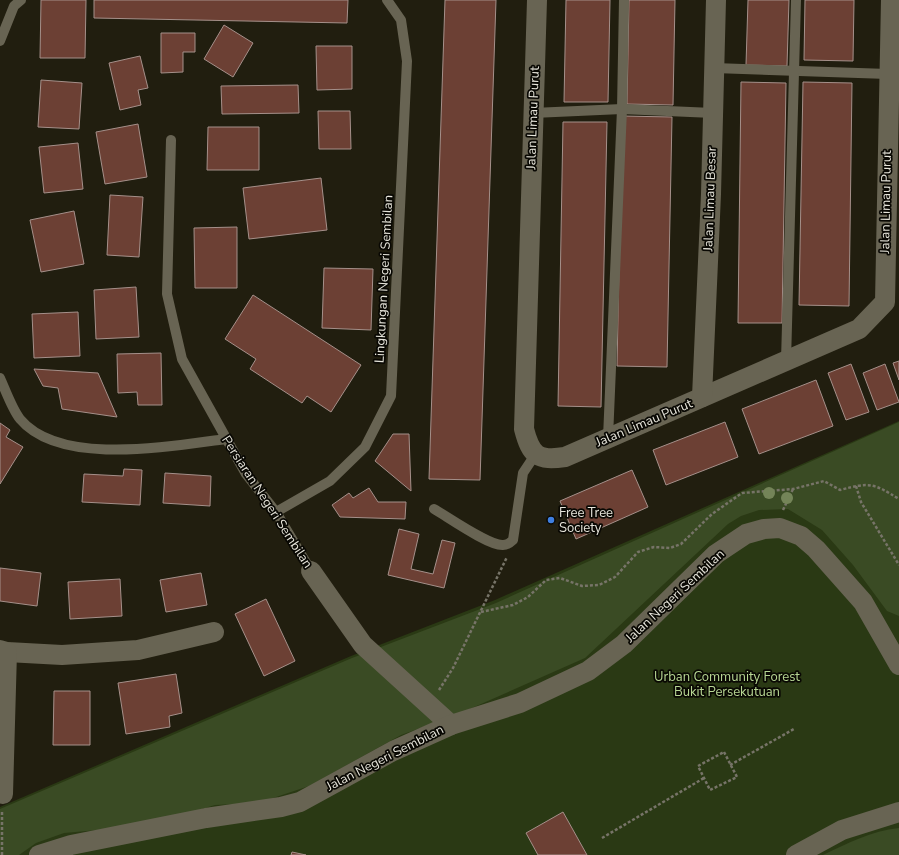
<svg xmlns="http://www.w3.org/2000/svg" width="899" height="855" viewBox="0 0 899 855" font-family="'Nunito Sans',sans-serif">
<style>
.green{fill:#2a3914}
.forest{fill:#3a4b24}
.building{fill:#6c4034;stroke:#a5908a}
.lines{fill:none;stroke-linecap:round;stroke-linejoin:round}
.path{stroke:#777468;stroke-width:2.5;stroke-dasharray:3 2;stroke-linecap:butt}
.service{stroke:#686453;stroke-width:10}
.minor{stroke:#686453;stroke-width:20}
.tree{fill:#748458}
.shop-dot{fill:#3f7fe0;stroke:#090803;stroke-width:1.5}
.labels{text-anchor:middle;dominant-baseline:central;stroke-width:3.5;stroke-linejoin:round;paint-order:stroke}
.street-label{font-size:13px;fill:#e7e5db;stroke:#090803}
.poi-label{font-size:13px;fill:#e7e5db;stroke:#090803;text-anchor:start}
.park-label{font-size:13px;fill:#b8d794;stroke:#090803}
</style>
<rect width="100%" height="100%" fill="#211e0f"/>
<polygon class="green" points="899,421 899,855 0,855 0,807 351,656 495,600"/>
<g class="forest">
<polygon points="899,422 899,616 887,611 853,565 822,530 788,509 759,510 741,516 728,524 585,658 456,715 401,735 309,786 258,803 215,805 176,817 109,829 64,833 36,843 19,855 0,855 0,809 352,658 496,603"/>
<path d="M899,828V855H823C848,843 871,831 899,828Z"/>
</g>
<g class="building">
<polygon points="41,0 86,0 85,58 40,58"/>
<polygon points="94,0 348,0 347,23 94,18"/>
<polygon points="445,0 496,0 480,480 429,479"/>
<polygon points="566,0 610,0 608,102 564,102"/>
<polygon points="629,0 675,0 673,105 627,104"/>
<polygon points="748,0 789,0 787,66 746,65"/>
<polygon points="805,0 854,0 853,61 804,60"/>
<polygon points="224,25 253,43 233,77 204,59"/>
<polygon points="161,33 195,33 195,52 183,52 183,72 161,73"/>
<polygon points="316,46 352,46 352,89 317,90"/>
<polygon points="140,56 148,88 138,90 141,105 120,110 109,63"/>
<polygon points="41,80 82,83 79,129 38,127"/>
<polygon points="741,82 786,83 782,323 738,323"/>
<polygon points="803,82 852,83 849,306 799,305"/>
<polygon points="298,85 299,113 222,114 221,86"/>
<polygon points="318,111 350,111 351,149 319,149"/>
<polygon points="622,116 672,117 667,367 617,366"/>
<polygon points="563,122 607,122 601,407 558,406"/>
<polygon points="138,124 147,177 105,184 96,132"/>
<polygon points="208,127 259,127 259,170 207,170"/>
<polygon points="78,143 83,189 44,193 39,147"/>
<polygon points="321,178 327,230 249,239 243,188"/>
<polygon points="110,195 143,197 139,257 107,255"/>
<polygon points="74,211 84,264 41,272 30,220"/>
<polygon points="237,227 237,288 195,288 194,228"/>
<polygon points="324,268 373,269 371,330 322,328"/>
<polygon points="136,287 139,337 96,339 94,290"/>
<polygon points="253,295 361,365 331,412 307,396 302,403 250,369 256,359 225,339"/>
<polygon points="78,312 80,356 34,358 32,314"/>
<polygon points="161,353 162,405 138,405 137,392 118,393 117,354"/>
<polygon points="899,361 899,380 893,363"/>
<polygon points="851,364 869,412 846,420 828,373"/>
<polygon points="885,364 899,402 877,410 863,373"/>
<polygon points="34,369 98,373 117,417 62,409 58,388 43,386"/>
<polygon points="816,380 833,426 759,454 742,409"/>
<polygon points="725,422 738,457 666,485 653,450"/>
<polygon points="0,423 10,430 6,437 23,447 0,484"/>
<polygon points="393,434 409,434 411,491 375,461"/>
<polygon points="124,469 142,470 140,505 82,502 84,474 123,476"/>
<polygon points="632,470 648,507 576,539 560,501"/>
<polygon points="165,473 211,476 210,506 163,503"/>
<polygon points="369,488 378,502 406,502 405,519 340,517 332,505 349,493 353,498"/>
<polygon points="399,529 419,534 411,569 433,574 442,540 455,543 444,588 388,575"/>
<polygon points="0,568 41,573 37,606 0,601"/>
<polygon points="201,573 207,605 166,612 160,580"/>
<polygon points="120,579 122,616 70,619 68,582"/>
<polygon points="266,599 295,661 264,676 235,614"/>
<polygon points="176,674 182,713 169,716 170,727 126,734 118,683"/>
<polygon points="54,691 90,691 90,745 53,745"/>
<polygon points="563,812 587,855 538,855 526,833"/>
<polygon points="292,852 306,855 291,855"/>
</g>
<g class="lines">
<g class="path">
<polyline points="856,486 861,502 899,565"/>
<polyline points="783,510 793,489"/>
<path d="M481,612L513,605L528,597L546,580L560,578L582,586L599,585L615,577L638,552L654,547L670,548L681,544L712,514L742,493L793,489L824,481L840,490C870,482 873,483 899,499"/>
<polyline points="439,690 453,668 507,557"/>
<polygon points="724,752 737,777 710,790 698,766"/>
<polyline points="730,765 794,729"/>
<polyline points="602,838 704,778"/>
<polyline points="2,855 2,812"/>
</g>
<g class="service">
<polyline points="0,41 14,6 21,0"/>
<polyline points="714,68 888,74"/>
<polyline points="533,113 622,109 713,113"/>
<polyline points="171,140 167,294 182,359 246,474 276,512 311,571"/>
<polyline points="786,361 796,0"/>
<path d="M0,378C5,389 12,409 20,419C60,467 171,446 226,439"/>
<polyline points="608,438 622,109 624,0"/>
<path d="M434,509C448,517 489,546 503,545C507,545 510,543 513,540L523,473L535,455"/>
<polyline points="276,512 330,481 365,447 391,396 407,61 401,20 387,0"/>
</g>
<g class="minor">
<path d="M537,0L524,429C531,456 538,461 565,457L859,329L885,302L891,0"/>
<polyline points="702,397 711,194 716,0"/>
<polyline points="311,571 363,645 451,725"/>
<polyline points="0,650 7,652 62,655 138,650 214,632"/>
<polyline points="3,794 7,652"/>
<polyline points="39,855 71,845 206,818 281,807 300,802 393,751 451,725 520,703 588,671 624,644 716,554 746,534 764,529 780,528 801,536 816,549 863,602 899,665"/>
<polyline points="796,855 842,830 899,812"/>
</g>
</g>
<g class="tree">
<circle cx="769" cy="493" r="6"/>
<circle cx="787" cy="498" r="6"/>
</g>
<circle class="shop-dot" cx="551" cy="520" r="4"/>
<g class="labels">
<g class="street-label">
<text transform="translate(533 118) rotate(-88)">Jalan Limau Purut</text>
<text transform="translate(710 199) rotate(-88)">Jalan Limau Besar</text>
<text transform="translate(886 202) rotate(-89)">Jalan Limau Purut</text>
<text transform="translate(384 279) rotate(-87)">Lingkungan Negeri Sembilan</text>
<text transform="translate(644 423) rotate(-23)">Jalan Limau Purut</text>
<text transform="translate(267 502) rotate(57)">Persiaran Negeri Sembilan</text>
<text transform="translate(675 596) rotate(-43)">Jalan Negeri Sembilan</text>
<text transform="translate(385 758) rotate(-27)">Jalan Negeri Sembilan</text>
</g>
<g class="poi-label">
<text x="559" y="513">Free Tree<tspan x="559" dy="15">Society</tspan></text>
</g>
<g class="park-label">
<text x="727" y="677">Urban Community Forest<tspan x="727" dy="15">Bukit Persekutuan</tspan></text>
</g>
</g>
</svg>
